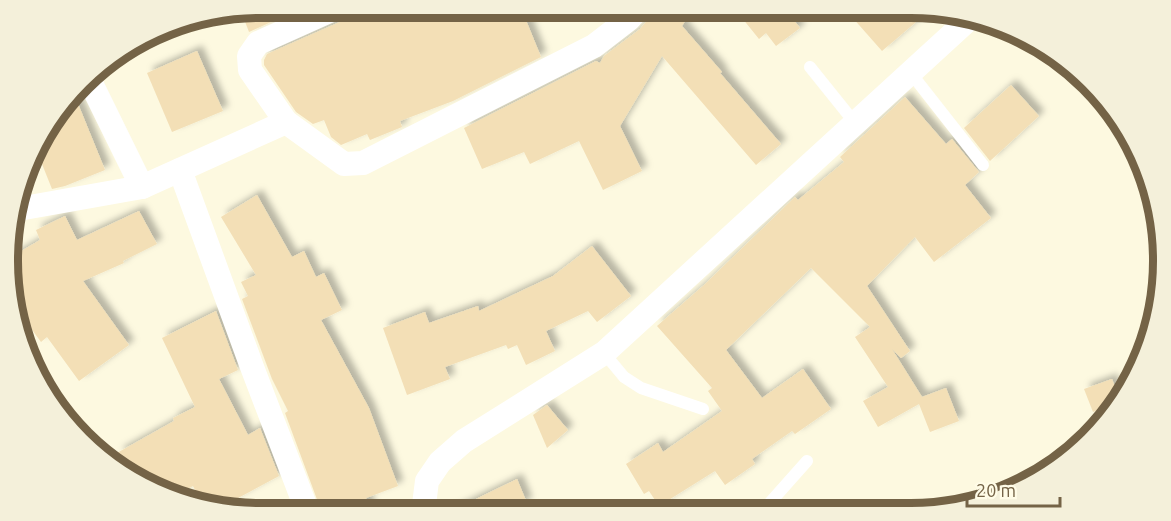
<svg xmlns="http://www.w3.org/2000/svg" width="1171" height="521" viewBox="0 0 1171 521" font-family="Ubuntu,sans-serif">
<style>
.building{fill:#f3dfb6;filter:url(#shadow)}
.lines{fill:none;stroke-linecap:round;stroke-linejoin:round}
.lane{stroke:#fff;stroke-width:12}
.street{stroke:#fff;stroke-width:24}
.rim{fill:none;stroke:#746346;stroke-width:8}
</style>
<defs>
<filter id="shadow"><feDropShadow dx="5.5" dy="-5.5" stdDeviation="3" flood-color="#0004"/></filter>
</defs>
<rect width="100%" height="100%" fill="#fdf9e0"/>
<g class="building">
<polygon points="261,8 302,8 249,32 241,11"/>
<polygon points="350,8 521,8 541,57 453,101 400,121 402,127 370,140 367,134 341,145 331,137 324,120 313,124 296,112 264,65 264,60 267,54 342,21 348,16"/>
<polygon points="653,8 693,8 682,26 722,72 720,73 781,144 756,165 662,56 620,126 642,171 603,190 579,141 530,164 524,152 482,169 464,128 596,61 600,63 604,56 640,29 650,17"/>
<polygon points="734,8 799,8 790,15 800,28 776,46 766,33 759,39"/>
<polygon points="844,8 911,8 929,11 882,51"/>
<polygon points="197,51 223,111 172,132 147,73"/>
<polygon points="1011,85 1039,116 990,161 964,128"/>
<polygon points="74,94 105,170 65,186 52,189 36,149 42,134"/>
<polygon points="905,97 946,144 952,139 979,172 965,185 991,218 934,262 915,237 867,286 910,351 901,358 892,349 922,397 946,388 959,421 930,432 919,404 878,427 863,401 888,387 855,337 870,327 811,268 726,350 762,398 803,369 831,409 795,434 792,431 752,459 755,464 725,485 715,471 659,506 649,491 644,494 626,464 658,443 663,452 722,411 708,391 712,388 657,326 704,285 795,197 798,200 844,162 840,157"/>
<polygon points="257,195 292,257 304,251 316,277 324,273 342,310 321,320 369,408 398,486 366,498 372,513 322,513 285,413 288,411 272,379 242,299 248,296 241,282 256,275 221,217"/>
<polygon points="139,211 157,244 123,261 124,263 83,281 129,345 79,381 47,337 41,342 14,305 10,294 11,257 40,240 36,230 65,216 77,240"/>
<polygon points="592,246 631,296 597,322 588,311 546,331 555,351 526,365 517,345 508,349 506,345 445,367 450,379 407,395 383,328 425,312 429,323 478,306 479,311 553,276"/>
<polygon points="216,311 238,370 219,379 248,435 260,428 279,476 223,506 201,502 193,486 174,496 164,494 130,473 131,468 127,460 117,453 174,421 173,418 195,407 162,338"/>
<polygon points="1112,379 1120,400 1118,403 1093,412 1084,389"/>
<polygon points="547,405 568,430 547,448 533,415"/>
<polygon points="517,479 527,503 519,506 522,513 447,513"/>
</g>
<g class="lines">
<g class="lane">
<polyline points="810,67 855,123"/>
<polyline points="910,72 983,165"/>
<polyline points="604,353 624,377 641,388 703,409"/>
<polyline points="120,464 123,469"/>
<polyline points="759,512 767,506 807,461"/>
</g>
<g class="street">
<polyline points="336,8 258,43 249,56 250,70 286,122 344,164 363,163 594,46 629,19 639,8"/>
<polyline points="88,77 142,187"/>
<polyline points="180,170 252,367 308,513"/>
<polyline points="12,213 24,208 142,187 286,122"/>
<polyline points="423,513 427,481 440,462 464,441 604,353 969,19"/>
</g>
</g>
<path d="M0 0H1171V521H0ZM260 18H911A242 242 0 0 1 1153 260V261A242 242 0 0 1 911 503H260A242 242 0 0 1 18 261V260A242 242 0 0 1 260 18Z" fill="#f4f0da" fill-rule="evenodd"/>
<path class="rim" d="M260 18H911A242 242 0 0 1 1153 260V261A242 242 0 0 1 911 503H260A242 242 0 0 1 18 261V260A242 242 0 0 1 260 18Z"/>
<path d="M967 497v9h93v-9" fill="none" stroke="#746346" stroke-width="3"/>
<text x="976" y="497" font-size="18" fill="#746346" stroke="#fffce7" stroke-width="4.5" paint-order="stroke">20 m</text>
</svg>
